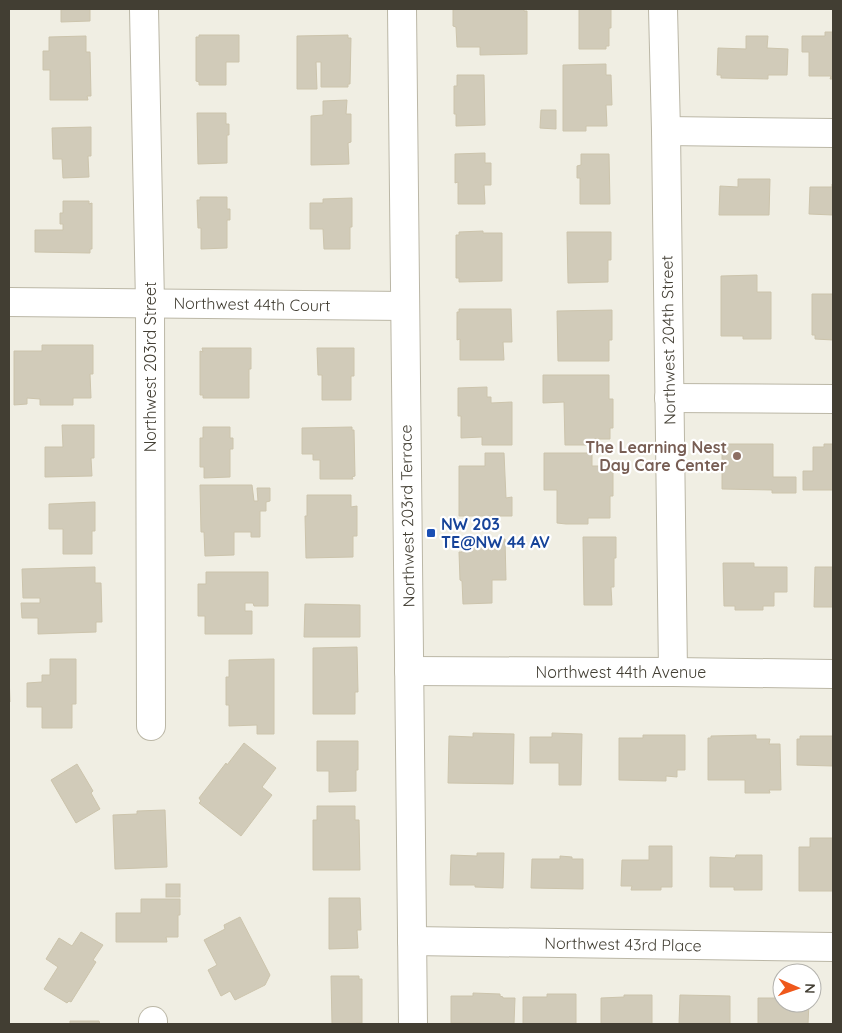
<svg xmlns="http://www.w3.org/2000/svg" width="842" height="1033" viewBox="0 0 842 1033" font-family="Quicksand,sans-serif">
<style>
.building{fill:#d1cbb9;stroke:#ccc4ac}
.lines{fill:none;stroke-linecap:round;stroke-linejoin:round}
.minor-casing{stroke:#bbb7a6;stroke-width:30}
.minor{stroke:#fff;stroke-width:28}
.education-dot{fill:#8d6e63;stroke:#fff;stroke-width:2}
.transit-dot{fill:#1a4fb4;stroke:#fff;stroke-width:2}
.labels{text-anchor:middle;dominant-baseline:central;stroke-width:4.5;stroke-linejoin:round;paint-order:stroke}
.street-label{font-size:16px;fill:#423e33;stroke:#fff}
.education-label{font-size:16px;font-weight:bold;fill:#785e54;stroke:#fff;text-anchor:end}
.transit-label{font-size:16px;font-weight:bold;fill:#164399;stroke:#fff;text-anchor:start}
</style>
<rect width="100%" height="100%" fill="#f0eee3"/>
<g class="building">
<polygon points="61,9 90,9 90,21 61,22"/>
<polygon points="453,9 524,9 524,11 527,11 527,54 480,55 480,47 457,47 456,27 453,26"/>
<polygon points="579,9 611,9 611,28 609,28 609,46 606,46 606,49 579,49"/>
<polygon points="825,32 833,32 833,79 830,79 831,76 809,76 809,52 802,52 802,36 825,36"/>
<polygon points="199,35 239,35 239,62 226,62 226,85 199,85 199,82 196,81 196,37 199,37"/>
<polygon points="348,35 348,38 351,38 350,84 348,84 348,87 321,87 321,62 316,62 317,89 297,89 297,36"/>
<polygon points="86,36 86,52 90,52 91,96 87,96 88,100 50,100 50,70 43,70 43,51 49,51 49,37"/>
<polygon points="746,36 768,36 767,48 788,49 787,75 768,75 768,79 721,78 721,75 717,75 718,48 746,49"/>
<polygon points="606,64 606,75 611,75 612,105 606,105 607,126 586,126 586,131 563,131 563,65"/>
<polygon points="457,75 484,75 485,125 456,126 456,114 454,114 454,86 457,86"/>
<polygon points="347,100 346,114 351,114 351,142 348,143 349,164 311,165 311,116 323,115 323,101"/>
<polygon points="541,110 556,110 556,129 540,128"/>
<polygon points="197,113 226,113 226,124 229,124 229,135 227,135 227,163 198,164"/>
<polygon points="91,127 91,156 88,156 89,177 63,178 62,159 53,159 52,128"/>
<polygon points="485,153 485,163 491,163 491,185 484,185 485,204 458,204 458,182 455,183 455,154"/>
<polygon points="581,154 609,154 610,204 580,204 580,178 577,178 577,166 581,165"/>
<polygon points="738,179 770,179 769,215 719,215 720,186 738,187"/>
<polygon points="832,184 833,184 833,215 809,214 810,187 832,187"/>
<polygon points="200,197 227,197 227,209 230,209 230,220 227,220 227,248 201,249 201,228 198,228 197,200 200,200"/>
<polygon points="352,198 352,227 350,227 350,249 324,249 323,229 310,229 310,203 323,203 323,199"/>
<polygon points="63,201 89,201 89,204 92,203 92,249 90,249 90,253 35,252 35,230 63,230 63,224 60,224 60,213 63,213"/>
<polygon points="483,231 483,233 502,233 502,281 459,282 459,278 456,278 456,235 459,235 459,232"/>
<polygon points="567,232 611,232 611,260 608,260 608,282 568,283"/>
<polygon points="757,275 757,292 771,292 771,339 743,339 743,336 721,336 721,276"/>
<polygon points="812,294 833,294 833,340 815,339 815,335 812,335"/>
<polygon points="459,309 511,309 512,342 503,342 504,360 460,360 460,339 457,340 457,312 459,312"/>
<polygon points="612,310 612,340 609,340 609,361 558,361 557,311"/>
<polygon points="42,345 93,345 93,374 90,374 91,398 73,398 73,405 40,405 40,399 27,398 27,404 14,405 14,351 42,351"/>
<polygon points="202,348 251,348 251,369 249,369 249,398 203,398 203,395 200,395 200,351 203,352"/>
<polygon points="317,348 354,348 354,376 351,376 351,400 322,400 322,375 318,375"/>
<polygon points="543,375 609,375 609,399 613,399 613,428 610,428 610,439 586,439 586,445 565,445 564,402 543,403"/>
<polygon points="487,387 487,397 491,397 491,403 512,402 512,445 482,445 482,437 461,438 461,416 458,416 458,388"/>
<polygon points="62,425 94,425 94,458 91,458 92,476 45,477 45,447 63,447"/>
<polygon points="203,427 230,427 230,438 233,438 233,449 230,449 230,477 204,478 204,467 200,467 200,438 203,438"/>
<polygon points="352,427 352,430 354,430 355,476 352,477 353,479 320,479 320,460 313,460 313,454 302,454 302,428"/>
<polygon points="722,444 773,444 773,477 796,477 796,493 772,493 772,490 722,489"/>
<polygon points="824,444 833,444 833,490 803,490 803,471 813,471 813,447 824,447"/>
<polygon points="485,453 504,453 506,498 512,497 512,516 459,516 459,466 485,466"/>
<polygon points="544,453 592,453 592,466 610,466 610,469 613,469 613,496 610,496 610,518 588,518 588,524 566,524 557,523 557,490 544,490"/>
<polygon points="200,485 252,485 254,501 258,501 257,488 270,488 270,501 266,502 266,511 260,511 260,537 251,537 251,532 234,532 234,555 205,556 204,532 201,532"/>
<polygon points="307,495 351,495 351,507 357,506 357,536 353,536 353,557 306,558 305,516 307,516"/>
<polygon points="95,502 95,531 92,531 92,554 63,554 63,529 49,529 49,504"/>
<polygon points="583,537 616,537 616,558 614,558 614,587 611,587 612,605 584,605"/>
<polygon points="462,539 505,539 506,580 492,580 492,603 463,604 462,581 460,580 459,552 462,552"/>
<polygon points="723,563 754,563 754,567 787,567 787,592 774,592 774,606 763,606 763,610 735,610 735,606 724,606"/>
<polygon points="95,567 95,583 101,583 102,622 96,622 96,632 38,634 38,618 22,618 21,603 40,603 40,598 23,598 22,569"/>
<polygon points="815,567 833,567 833,607 814,607"/>
<polygon points="206,572 268,572 268,606 254,606 253,603 245,603 245,611 252,611 252,634 205,634 205,616 198,616 198,584 206,584"/>
<polygon points="305,604 360,605 360,637 304,637"/>
<polygon points="357,647 358,692 355,692 355,714 313,714 313,648"/>
<polygon points="50,659 76,659 76,704 72,704 72,728 42,728 42,707 27,707 27,683 42,682 42,675 50,675"/>
<polygon points="274,659 274,734 257,734 257,725 229,726 229,705 226,705 226,677 229,677 229,660"/>
<polygon points="9,674 10,702 9,702"/>
<polygon points="473,733 514,734 513,784 448,783 449,736 473,737"/>
<polygon points="552,733 582,734 581,785 559,785 559,763 530,763 530,737 552,737"/>
<polygon points="643,735 685,735 685,770 677,770 677,777 666,776 666,781 619,780 619,738 643,738"/>
<polygon points="756,735 756,739 770,739 769,744 780,744 781,790 769,790 770,793 745,793 745,780 708,780 708,738 711,738 711,736"/>
<polygon points="800,736 833,736 833,766 797,765 797,739 800,739"/>
<polygon points="317,741 358,741 358,770 356,770 356,791 329,792 329,771 317,771"/>
<polygon points="244,743 276,768 262,787 272,795 241,836 199,803 201,801 199,798 226,763 227,765"/>
<polygon points="77,764 93,791 91,793 100,809 76,823 51,780"/>
<polygon points="317,806 355,806 355,820 359,820 360,870 313,870 313,820 317,820"/>
<polygon points="165,810 167,867 115,869 113,815 137,814 137,811"/>
<polygon points="810,838 833,838 833,891 799,891 799,847 810,847"/>
<polygon points="649,846 672,846 672,887 661,887 661,890 631,890 632,886 621,886 622,860 649,860"/>
<polygon points="477,853 504,853 503,888 475,887 475,885 450,885 451,855 477,856"/>
<polygon points="736,855 762,855 762,890 734,890 734,887 710,887 710,857 735,858"/>
<polygon points="560,856 572,857 572,859 583,859 583,889 531,888 532,859 560,859"/>
<rect x="166" y="884" width="14" height="13"/>
<polygon points="329,898 360,898 361,930 357,930 358,948 329,949"/>
<polygon points="141,899 180,899 180,915 178,915 178,937 166,937 167,942 116,942 116,913 141,913"/>
<polygon points="240,917 270,975 265,985 235,1000 230,991 221,996 208,970 217,965 204,940 225,929 224,925"/>
<polygon points="81,932 103,945 93,960 96,962 71,1002 69,1001 67,1003 44,989 58,967 46,959 59,938 72,946"/>
<polygon points="331,976 359,976 359,979 362,979 362,1023 332,1024"/>
<polygon points="473,993 500,994 500,996 503,997 503,998 515,998 514,1024 451,1023 451,996 473,996"/>
<polygon points="547,994 576,994 576,1024 523,1024 523,997 547,997"/>
<polygon points="624,995 652,995 652,1024 601,1024 601,998 624,997"/>
<polygon points="680,995 730,996 730,1024 679,1024"/>
<polygon points="781,996 782,996 782,1003 809,1003 808,1024 758,1024 758,998 781,998"/>
<polygon points="70,1021 99,1021 100,1024 70,1024"/>
</g>
<g class="lines">
<defs>
<g id="minor">
<polyline points="144,9 150,303 151,726"/>
<polyline points="402,9 413,1024"/>
<polyline points="663,9 666,131 673,672"/>
<polyline points="666,131 833,133"/>
<polyline points="9,302 405,306"/>
<polyline points="669,398 833,399"/>
<polyline points="409,671 673,672 833,674"/>
<polyline points="412,941 833,947"/>
<polyline points="153,1021 153,1024"/>
</g>
</defs>
<use href="#minor" class="minor-casing"/>
<use href="#minor" class="minor"/>
</g>
<circle class="education-dot" cx="737" cy="456" r="5"/>
<rect class="transit-dot" x="426" y="528" width="10" height="10" rx="2.5"/>
<g class="labels">
<g class="street-label">
<text transform="translate(252 304) rotate(1)">Northwest 44th Court</text>
<text transform="translate(668 340) rotate(-91)">Northwest 204th Street</text>
<text transform="translate(150 367) rotate(-90)">Northwest 203rd Street</text>
<text transform="translate(407 516) rotate(-91)">Northwest 203rd Terrace</text>
<text x="621" y="672">Northwest 44th Avenue</text>
<text transform="translate(623 944) rotate(1)">Northwest 43rd Place</text>
</g>
<g class="education-label">
<text x="727" y="447">The Learning Nest<tspan x="727" dy="18">Day Care Center</tspan></text>
</g>
<g class="transit-label">
<text x="441" y="524">NW 203<tspan x="441" dy="18">TE@NW 44 AV</tspan></text>
</g>
</g>
<rect width="842" height="1033" fill="none" stroke="#423e33" stroke-width="20"/>
<g transform="translate(797 988) rotate(92)"><circle r="24" fill="#ffffff" stroke="#b3b2ad"/>
<path d="M0-4L9 19L0 12L-9 19Z" fill="#ef581b"/>
<text y="-8" font-size="14" font-weight="bold" text-anchor="middle" fill="#423e33">N</text>
</g>
</svg>
